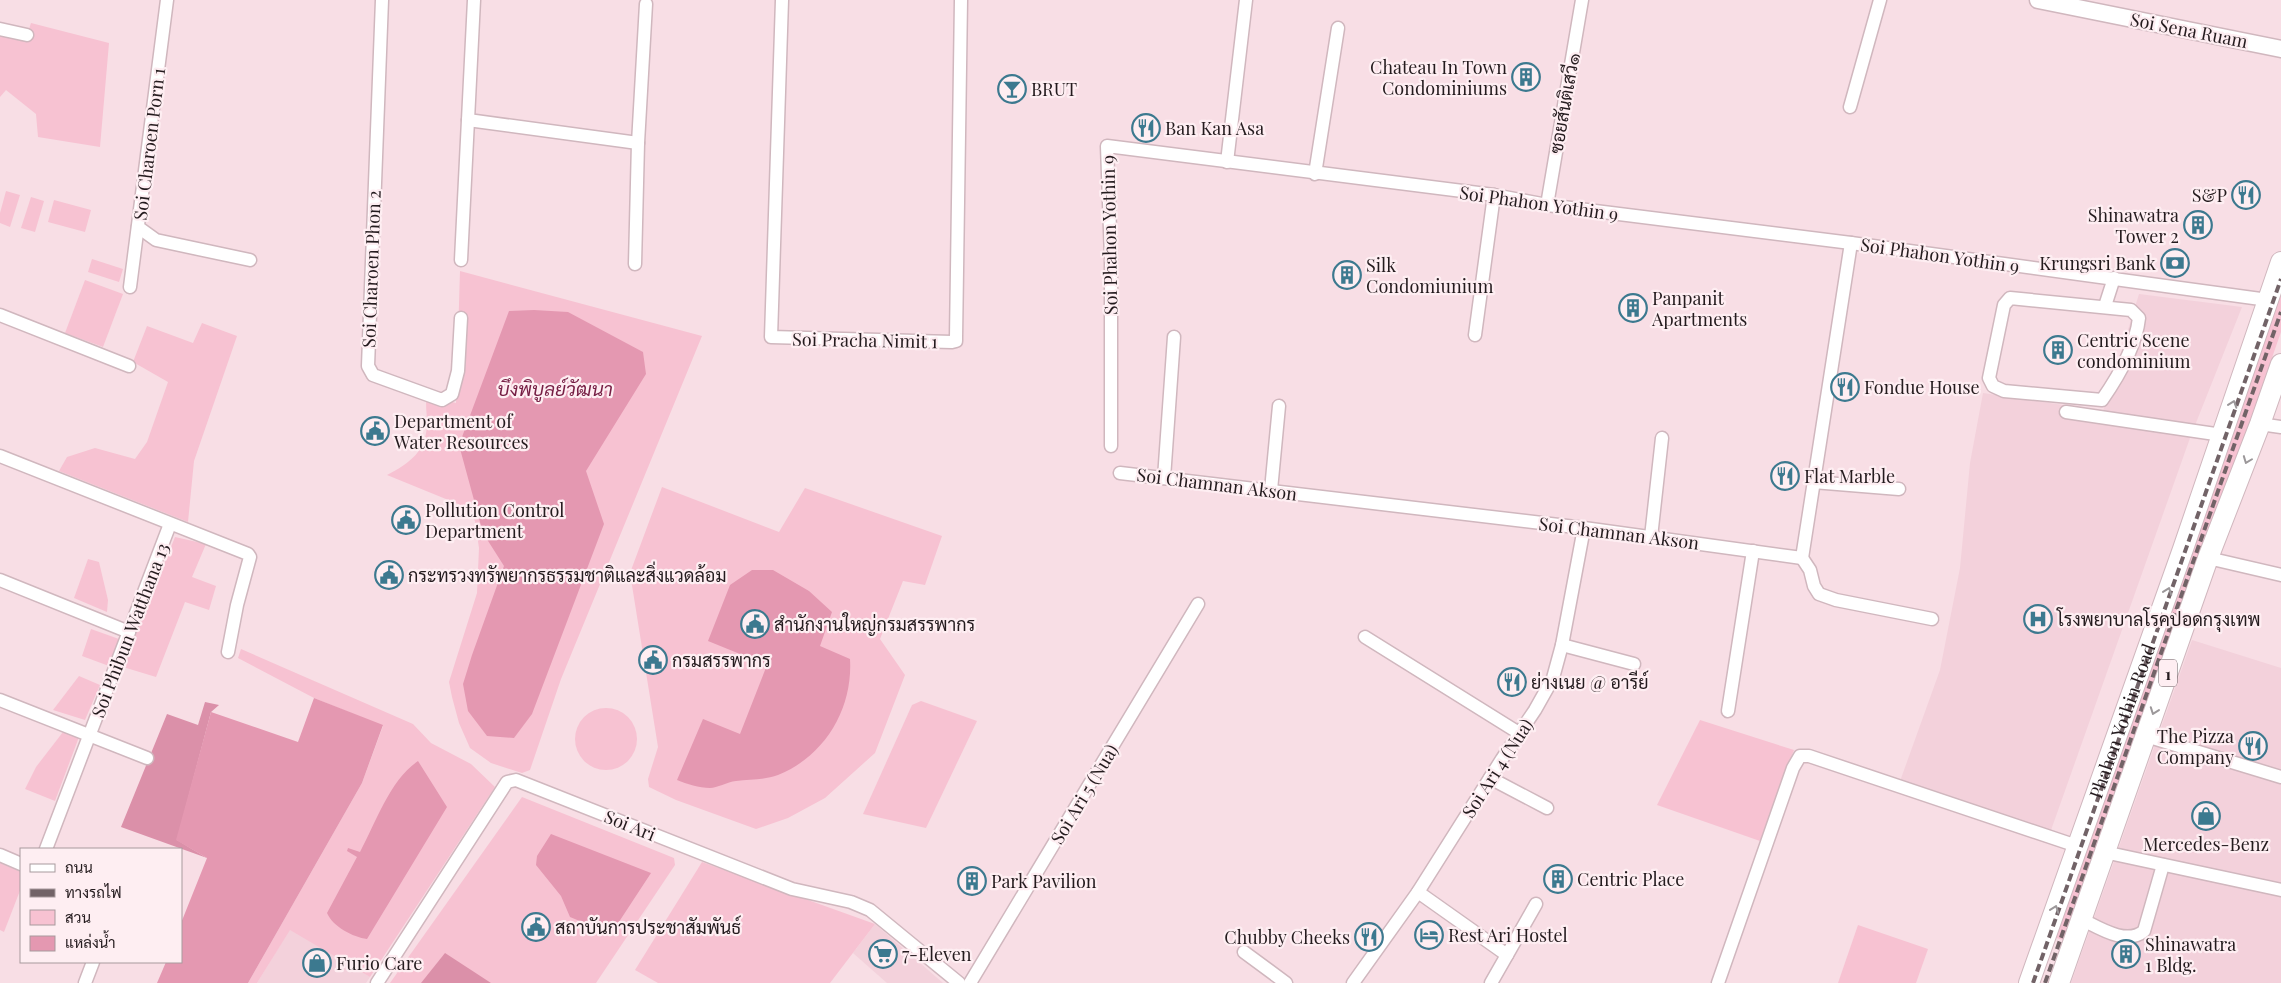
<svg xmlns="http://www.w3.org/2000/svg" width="2281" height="983" viewBox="0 0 2281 983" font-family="'Playfair Display',Sarabun,serif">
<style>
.built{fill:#f3d1db}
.green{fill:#f7c2d2}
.forest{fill:#db90a9}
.water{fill:#e498b1}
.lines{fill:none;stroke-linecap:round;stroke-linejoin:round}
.minor-casing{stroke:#d0b7be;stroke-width:15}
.tertiary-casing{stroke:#d0b7be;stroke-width:19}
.primary-casing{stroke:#d0b7be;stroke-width:22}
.minor{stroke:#fff;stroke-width:12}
.tertiary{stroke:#fff;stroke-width:16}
.primary{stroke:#fff;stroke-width:20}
.rail{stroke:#726367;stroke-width:4;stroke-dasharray:8 4;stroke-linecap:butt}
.oneway{stroke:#9c989a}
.labels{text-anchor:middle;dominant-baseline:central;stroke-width:4.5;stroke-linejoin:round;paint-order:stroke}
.shield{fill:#feeef2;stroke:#655a5e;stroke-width:1}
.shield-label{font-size:16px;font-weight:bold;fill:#241b1e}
.street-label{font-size:18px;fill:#241b1e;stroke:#feeef2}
.poi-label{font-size:18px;fill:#241b1e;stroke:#feeef2;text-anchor:start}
.water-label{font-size:19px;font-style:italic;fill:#761e44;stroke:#feeef2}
</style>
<rect width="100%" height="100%" fill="#f8dee5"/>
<g class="built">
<polygon points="2139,294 2242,307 2190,438 2050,833 1899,784 1940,670 1960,568 1970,463 1983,393 2103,411"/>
<polygon points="2192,640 2281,668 2281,983 2071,983"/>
<polygon points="875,924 943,983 887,983 853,953"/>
<polygon points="290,929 370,977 366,983 257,983"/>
</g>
<g class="green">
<polygon points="0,22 29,29 31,23 109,43 100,147 38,137 36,114 6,90 0,97"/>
<polygon points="6,191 20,195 10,227 0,223 0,213"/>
<polygon points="31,197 44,201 35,232 21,228"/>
<polygon points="54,200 91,210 85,232 48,222"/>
<polygon points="92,259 123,269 119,282 88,272"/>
<path d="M460,271L702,336L561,679L530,770L522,773L491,763L470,748L459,723L452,697L449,682L477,593L479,548L475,521L463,506L387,475C410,463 427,451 427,422C427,413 425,405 427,395L456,403Z"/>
<path d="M2281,279V332L2069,938C2061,941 2057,939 2052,934Z"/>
<polygon points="85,280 123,294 103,347 65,333"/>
<polygon points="202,323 237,336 194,461 188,522 59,471 67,457 95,448 135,459 147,442 168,382 133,362 147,326 193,343"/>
<polygon points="662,487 779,532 805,488 942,536 925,585 903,581 880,639 905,675 875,753 825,798 788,818 756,829 676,800 649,787 648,779 658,747 630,573"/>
<polygon points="175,537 206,544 192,577 216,586 209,610 185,602 156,677 123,667"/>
<polygon points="88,559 99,562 108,600 107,612 74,598"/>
<polygon points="91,629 119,639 109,666 82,656"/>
<polygon points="241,649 413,724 431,743 471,764 495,787 370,977 290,930 257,983 248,983 362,783 383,726 314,698 238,658"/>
<polygon points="79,676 100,685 85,720 53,710"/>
<polygon points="921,701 977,721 926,828 863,814 912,705"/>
<circle cx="606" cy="739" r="31"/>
<polygon points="1700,720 1794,750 1760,841 1657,805"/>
<polygon points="63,732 79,737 55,801 25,789 36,767"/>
<polygon points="522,797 674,858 675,865 596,983 390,983"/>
<polygon points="702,862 875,924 830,983 658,983 635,970"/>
<polygon points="0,863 21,872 21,888 4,932 0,930"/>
<polygon points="1858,925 1928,949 1916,983 1838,983"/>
</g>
<g class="forest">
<polygon points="205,702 219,705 211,712 177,840 207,858 121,827 167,714 198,725"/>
<polygon points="445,953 491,983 421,983"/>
</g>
<g class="water">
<polygon points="534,310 568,312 643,352 646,374 586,471 604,524 532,714 514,738 487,736 468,711 463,684 472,655 504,566 483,533 459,445 509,311"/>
<path d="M752,570H773L809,591L832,612L820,646L850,659C853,709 825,756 778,775C765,780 750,779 736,781C727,782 717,788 710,788C699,788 687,784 677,780L703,719L740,734L767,665L708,641L730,585Z"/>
<polygon points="314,698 383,725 362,783 248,983 157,983 166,962 181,962 181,923 207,858 176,840 211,712 298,742"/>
<path d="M418,761L447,807L367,939C353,937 333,927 327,913L357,857L347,851L348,848L360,852C376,822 390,780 418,761Z"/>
<polygon points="551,834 651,873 611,934 570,917 561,896 536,865 537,856"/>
</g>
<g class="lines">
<defs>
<g id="minor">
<polyline points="382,0 368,366 373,375 442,400 452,394 458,371 461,318"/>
<polyline points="782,0 771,337 952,342 956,341 956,338 961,0"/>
<polyline points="0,29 27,35"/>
<polyline points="1850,107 1880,0"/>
<polyline points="468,120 638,143"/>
<polyline points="1227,162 1246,0"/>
<polyline points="1315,174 1338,28"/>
<polyline points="1547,205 1582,0"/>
<polyline points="138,227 156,240 250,260"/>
<polyline points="461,260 474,0"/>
<polyline points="635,264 638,143 646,4"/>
<polyline points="130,287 167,0"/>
<path d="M2010,298L2131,310L2139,318C2136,346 2118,377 2102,400L2004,391L1993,386L1989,378L2004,305Z"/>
<polyline points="2105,306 2114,278"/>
<polyline points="0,315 129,366"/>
<polyline points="1475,335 1494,195"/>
<polyline points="2066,412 2222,435"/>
<polyline points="2260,424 2281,427"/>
<polyline points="1111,446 1111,258 1107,146 1494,195 1547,205 1851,243 2268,300"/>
<polyline points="0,456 248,554 250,557 237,605 228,652"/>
<polyline points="1120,473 1584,528 1802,558"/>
<polyline points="1164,478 1174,337"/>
<polyline points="1813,482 1899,489"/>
<polyline points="1271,490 1279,406"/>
<polyline points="1651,537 1662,438"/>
<polyline points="1802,558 1851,243"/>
<polyline points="1802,558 1810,570 1814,586 1819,594 1836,600 1932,619"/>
<polyline points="2208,558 2281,575"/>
<polyline points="0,580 129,632"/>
<polyline points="1365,637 1519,733"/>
<polyline points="1562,645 1634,664"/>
<polyline points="0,700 147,758"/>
<polyline points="1728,711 1753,551"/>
<polyline points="2146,736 2281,777"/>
<polyline points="1490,778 1547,808"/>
<polyline points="46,849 170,524"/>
<polyline points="2104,852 2281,890"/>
<polyline points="0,855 21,864"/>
<polyline points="1418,892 1507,955 1491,983"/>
<path d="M2081,919C2098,927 2126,946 2144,931L2163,865"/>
<polyline points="1244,952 1286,983"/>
<polyline points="1507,955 1536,904"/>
<polyline points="85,983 93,962"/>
<polyline points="377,983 507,782 516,780 792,889 851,902 870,910 959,983"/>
<polyline points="970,983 1198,604"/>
<polyline points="1353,983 1418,892 1502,759 1535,710 1553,678 1562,645 1584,528"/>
<polyline points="1718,983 1793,768 1800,756 1809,756 2077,846"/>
</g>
<polyline id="tertiary" points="2038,0 2281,49"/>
<g id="primary">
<path id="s1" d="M2029,983L2183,549L2281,262"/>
<polyline points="2059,983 2208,558 2260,424 2281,364"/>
</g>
</defs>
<use href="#minor" class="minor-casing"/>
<use href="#tertiary" class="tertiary-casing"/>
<use href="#primary" class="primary-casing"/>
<use href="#minor" class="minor"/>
<use href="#tertiary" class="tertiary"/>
<use href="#primary" class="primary"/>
<g class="rail">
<polyline points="2033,983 2281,279"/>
<polyline points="2045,983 2281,312"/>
</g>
</g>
<defs><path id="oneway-chevron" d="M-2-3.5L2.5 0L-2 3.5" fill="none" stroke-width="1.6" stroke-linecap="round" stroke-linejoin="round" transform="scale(1.25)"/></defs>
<g class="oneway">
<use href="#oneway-chevron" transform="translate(2233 404) rotate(-71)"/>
<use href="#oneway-chevron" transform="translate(2247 460) rotate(111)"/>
<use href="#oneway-chevron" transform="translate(2168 591) rotate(-70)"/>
<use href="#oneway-chevron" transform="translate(2154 711) rotate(110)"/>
<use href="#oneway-chevron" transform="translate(2055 909) rotate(-70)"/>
</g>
<defs>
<symbol id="building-ring" viewBox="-11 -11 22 22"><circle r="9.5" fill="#feeef2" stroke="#3c798f" stroke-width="1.5"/><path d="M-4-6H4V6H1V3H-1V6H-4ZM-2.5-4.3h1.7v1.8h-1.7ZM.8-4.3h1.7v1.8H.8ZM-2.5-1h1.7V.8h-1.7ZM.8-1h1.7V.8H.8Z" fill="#3c798f"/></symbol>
<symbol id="bar-ring" viewBox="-11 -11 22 22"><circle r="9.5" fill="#feeef2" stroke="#3c798f" stroke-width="1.5"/><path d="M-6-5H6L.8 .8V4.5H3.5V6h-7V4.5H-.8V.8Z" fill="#3c798f"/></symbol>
<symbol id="restaurant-ring" viewBox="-11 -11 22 22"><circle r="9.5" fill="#feeef2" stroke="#3c798f" stroke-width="1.5"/><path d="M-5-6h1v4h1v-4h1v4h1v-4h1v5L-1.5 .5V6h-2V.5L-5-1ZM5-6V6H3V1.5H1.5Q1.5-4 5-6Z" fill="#3c798f"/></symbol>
<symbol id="bank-ring" viewBox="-11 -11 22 22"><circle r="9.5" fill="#feeef2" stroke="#3c798f" stroke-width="1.5"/><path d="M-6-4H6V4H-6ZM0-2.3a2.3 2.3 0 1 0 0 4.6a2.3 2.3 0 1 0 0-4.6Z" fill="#3c798f"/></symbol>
<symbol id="civic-ring" viewBox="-11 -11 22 22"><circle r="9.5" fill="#feeef2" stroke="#3c798f" stroke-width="1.5"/><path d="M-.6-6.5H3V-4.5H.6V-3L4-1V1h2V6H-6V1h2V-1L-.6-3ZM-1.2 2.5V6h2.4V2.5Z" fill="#3c798f"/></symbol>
<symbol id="hospital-ring" viewBox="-11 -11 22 22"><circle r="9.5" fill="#feeef2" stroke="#3c798f" stroke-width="1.5"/><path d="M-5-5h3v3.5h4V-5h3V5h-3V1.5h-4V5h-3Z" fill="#3c798f"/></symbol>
<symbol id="shop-ring" viewBox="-11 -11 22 22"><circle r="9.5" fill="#feeef2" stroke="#3c798f" stroke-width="1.5"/><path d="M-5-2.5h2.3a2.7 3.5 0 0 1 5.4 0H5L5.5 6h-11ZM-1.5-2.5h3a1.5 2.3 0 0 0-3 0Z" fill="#3c798f"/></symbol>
<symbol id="hotel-ring" viewBox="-11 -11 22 22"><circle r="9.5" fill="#feeef2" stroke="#3c798f" stroke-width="1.5"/><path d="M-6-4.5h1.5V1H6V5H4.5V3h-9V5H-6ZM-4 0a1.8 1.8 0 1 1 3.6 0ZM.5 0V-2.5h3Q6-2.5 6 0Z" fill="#3c798f"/></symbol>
<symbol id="supermarket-ring" viewBox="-11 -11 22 22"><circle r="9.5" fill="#feeef2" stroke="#3c798f" stroke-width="1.5"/><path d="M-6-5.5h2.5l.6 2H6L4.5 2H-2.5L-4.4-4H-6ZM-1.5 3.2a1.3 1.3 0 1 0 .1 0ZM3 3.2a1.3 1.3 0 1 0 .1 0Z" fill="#3c798f"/></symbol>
</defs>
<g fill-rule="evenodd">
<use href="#building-ring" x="1510" y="61" width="32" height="32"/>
<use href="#bar-ring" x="996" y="73" width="32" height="32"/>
<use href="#restaurant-ring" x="1130" y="112" width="32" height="32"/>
<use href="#restaurant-ring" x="2230" y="179" width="32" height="32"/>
<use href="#building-ring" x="2182" y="209" width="32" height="32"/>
<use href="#bank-ring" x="2159" y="247" width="32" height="32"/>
<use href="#building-ring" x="1331" y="259" width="32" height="32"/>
<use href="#building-ring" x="1617" y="292" width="32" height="32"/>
<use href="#building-ring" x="2042" y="334" width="32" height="32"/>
<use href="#restaurant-ring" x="1829" y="371" width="32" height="32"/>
<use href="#civic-ring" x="359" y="415" width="32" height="32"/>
<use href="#restaurant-ring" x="1769" y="460" width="32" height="32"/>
<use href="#civic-ring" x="390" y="504" width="32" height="32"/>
<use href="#civic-ring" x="373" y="559" width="32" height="32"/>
<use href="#hospital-ring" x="2022" y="603" width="32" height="32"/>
<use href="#civic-ring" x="739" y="608" width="32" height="32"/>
<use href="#civic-ring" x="637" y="644" width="32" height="32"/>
<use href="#restaurant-ring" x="1496" y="666" width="32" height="32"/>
<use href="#restaurant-ring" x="2237" y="730" width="32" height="32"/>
<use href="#shop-ring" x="2190" y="800" width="32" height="32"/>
<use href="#building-ring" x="1542" y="863" width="32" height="32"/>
<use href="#building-ring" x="956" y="865" width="32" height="32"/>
<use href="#civic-ring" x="520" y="911" width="32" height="32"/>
<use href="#hotel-ring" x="1413" y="919" width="32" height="32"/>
<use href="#restaurant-ring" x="1353" y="921" width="32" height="32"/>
<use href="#supermarket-ring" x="867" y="938" width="32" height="32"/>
<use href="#building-ring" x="2110" y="938" width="32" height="32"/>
<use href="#shop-ring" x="301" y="947" width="32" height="32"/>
</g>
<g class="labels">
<rect class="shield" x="2159" y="659.5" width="18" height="27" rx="4"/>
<g class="shield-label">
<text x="2168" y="673">1</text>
</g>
<g class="street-label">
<text transform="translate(2189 30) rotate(11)">Soi Sena Ruam</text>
<text transform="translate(1564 103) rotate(-80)">ซอยสันติเสวี๑</text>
<text transform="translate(149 144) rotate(-83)">Soi Charoen Porn 1</text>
<text transform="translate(1539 203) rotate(8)">Soi Phahon Yothin 9</text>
<text transform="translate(1109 235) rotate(-91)">Soi Phahon Yothin 9</text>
<text transform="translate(1940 255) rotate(8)">Soi Phahon Yothin 9</text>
<text transform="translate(371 269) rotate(-88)">Soi Charoen Phon 2</text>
<text transform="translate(865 340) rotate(1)">Soi Pracha Nimit 1</text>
<text transform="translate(1217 484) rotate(7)">Soi Chamnan Akson</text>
<text transform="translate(1619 533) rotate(7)">Soi Chamnan Akson</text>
<text transform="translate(130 630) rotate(-69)">Soi Phibun Watthana 13</text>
<text stroke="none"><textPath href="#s1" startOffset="278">Phahon Yothin Road</textPath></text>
<text transform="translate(1497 768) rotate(-57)">Soi Ari 4 (Nua)</text>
<text transform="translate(1084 794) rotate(-59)">Soi Ari 5 (Nua)</text>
<text transform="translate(630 825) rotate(22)">Soi Ari</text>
</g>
<g class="poi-label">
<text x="1507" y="67" text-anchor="end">Chateau In Town<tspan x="1507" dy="21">Condominiums</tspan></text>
<text x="1031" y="89">BRUT</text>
<text x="1165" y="128">Ban Kan Asa</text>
<text x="2227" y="195" text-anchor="end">S&amp;P</text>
<text x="2179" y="215" text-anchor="end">Shinawatra<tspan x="2179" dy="21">Tower 2</tspan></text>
<text x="2156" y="263" text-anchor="end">Krungsri Bank</text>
<text x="1366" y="265">Silk<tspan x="1366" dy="21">Condomiunium</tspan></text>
<text x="1652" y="298">Panpanit<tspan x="1652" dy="21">Apartments</tspan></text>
<text x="2077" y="340">Centric Scene<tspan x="2077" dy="21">condominium</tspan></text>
<text x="1864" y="387">Fondue House</text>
<text x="394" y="421">Department of<tspan x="394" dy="21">Water Resources</tspan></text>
<text x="1804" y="476">Flat Marble</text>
<text x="425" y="510">Pollution Control<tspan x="425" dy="21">Department</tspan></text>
<text x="408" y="575">กระทรวงทรัพยากรธรรมชาติและสิ่งแวดล้อม</text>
<text x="2057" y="619">โรงพยาบาลโรคปอดกรุงเทพ</text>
<text x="774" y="624">สำนักงานใหญ่กรมสรรพากร</text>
<text x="672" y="660">กรมสรรพากร</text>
<text x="1531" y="682">ย่างเนย @ อารีย์</text>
<text x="2234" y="736" text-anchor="end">The Pizza<tspan x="2234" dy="21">Company</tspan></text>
<text x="2206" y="844" text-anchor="middle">Mercedes-Benz</text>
<text x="1577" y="879">Centric Place</text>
<text x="991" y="881">Park Pavilion</text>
<text x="555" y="927">สถาบันการประชาสัมพันธ์</text>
<text x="1448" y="935">Rest Ari Hostel</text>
<text x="1350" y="937" text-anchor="end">Chubby Cheeks</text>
<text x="2145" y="944">Shinawatra<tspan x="2145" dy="21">1 Bldg.</tspan></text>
<text x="902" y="954">7-Eleven</text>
<text x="336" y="963">Furio Care</text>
</g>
<g class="water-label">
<text x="555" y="388">บึงพิบูลย์วัฒนา</text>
</g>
</g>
<rect x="20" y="848" width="162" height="115" fill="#feeef2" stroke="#a79a9d"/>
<rect x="30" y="864" width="25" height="8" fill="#ffffff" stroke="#a79a9d"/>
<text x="65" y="873" font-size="15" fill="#241b1e">ถนน</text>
<rect x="30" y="889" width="25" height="8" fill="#726367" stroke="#a79a9d"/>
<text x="65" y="898" font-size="15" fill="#241b1e">ทางรถไฟ</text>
<rect x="30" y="910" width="25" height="15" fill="#f7c2d2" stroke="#a79a9d"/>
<text x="65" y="923" font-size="15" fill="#241b1e">สวน</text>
<rect x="30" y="936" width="25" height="15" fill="#e498b1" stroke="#a79a9d"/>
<text x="65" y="948" font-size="15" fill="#241b1e">แหล่งน้ำ</text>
</svg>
